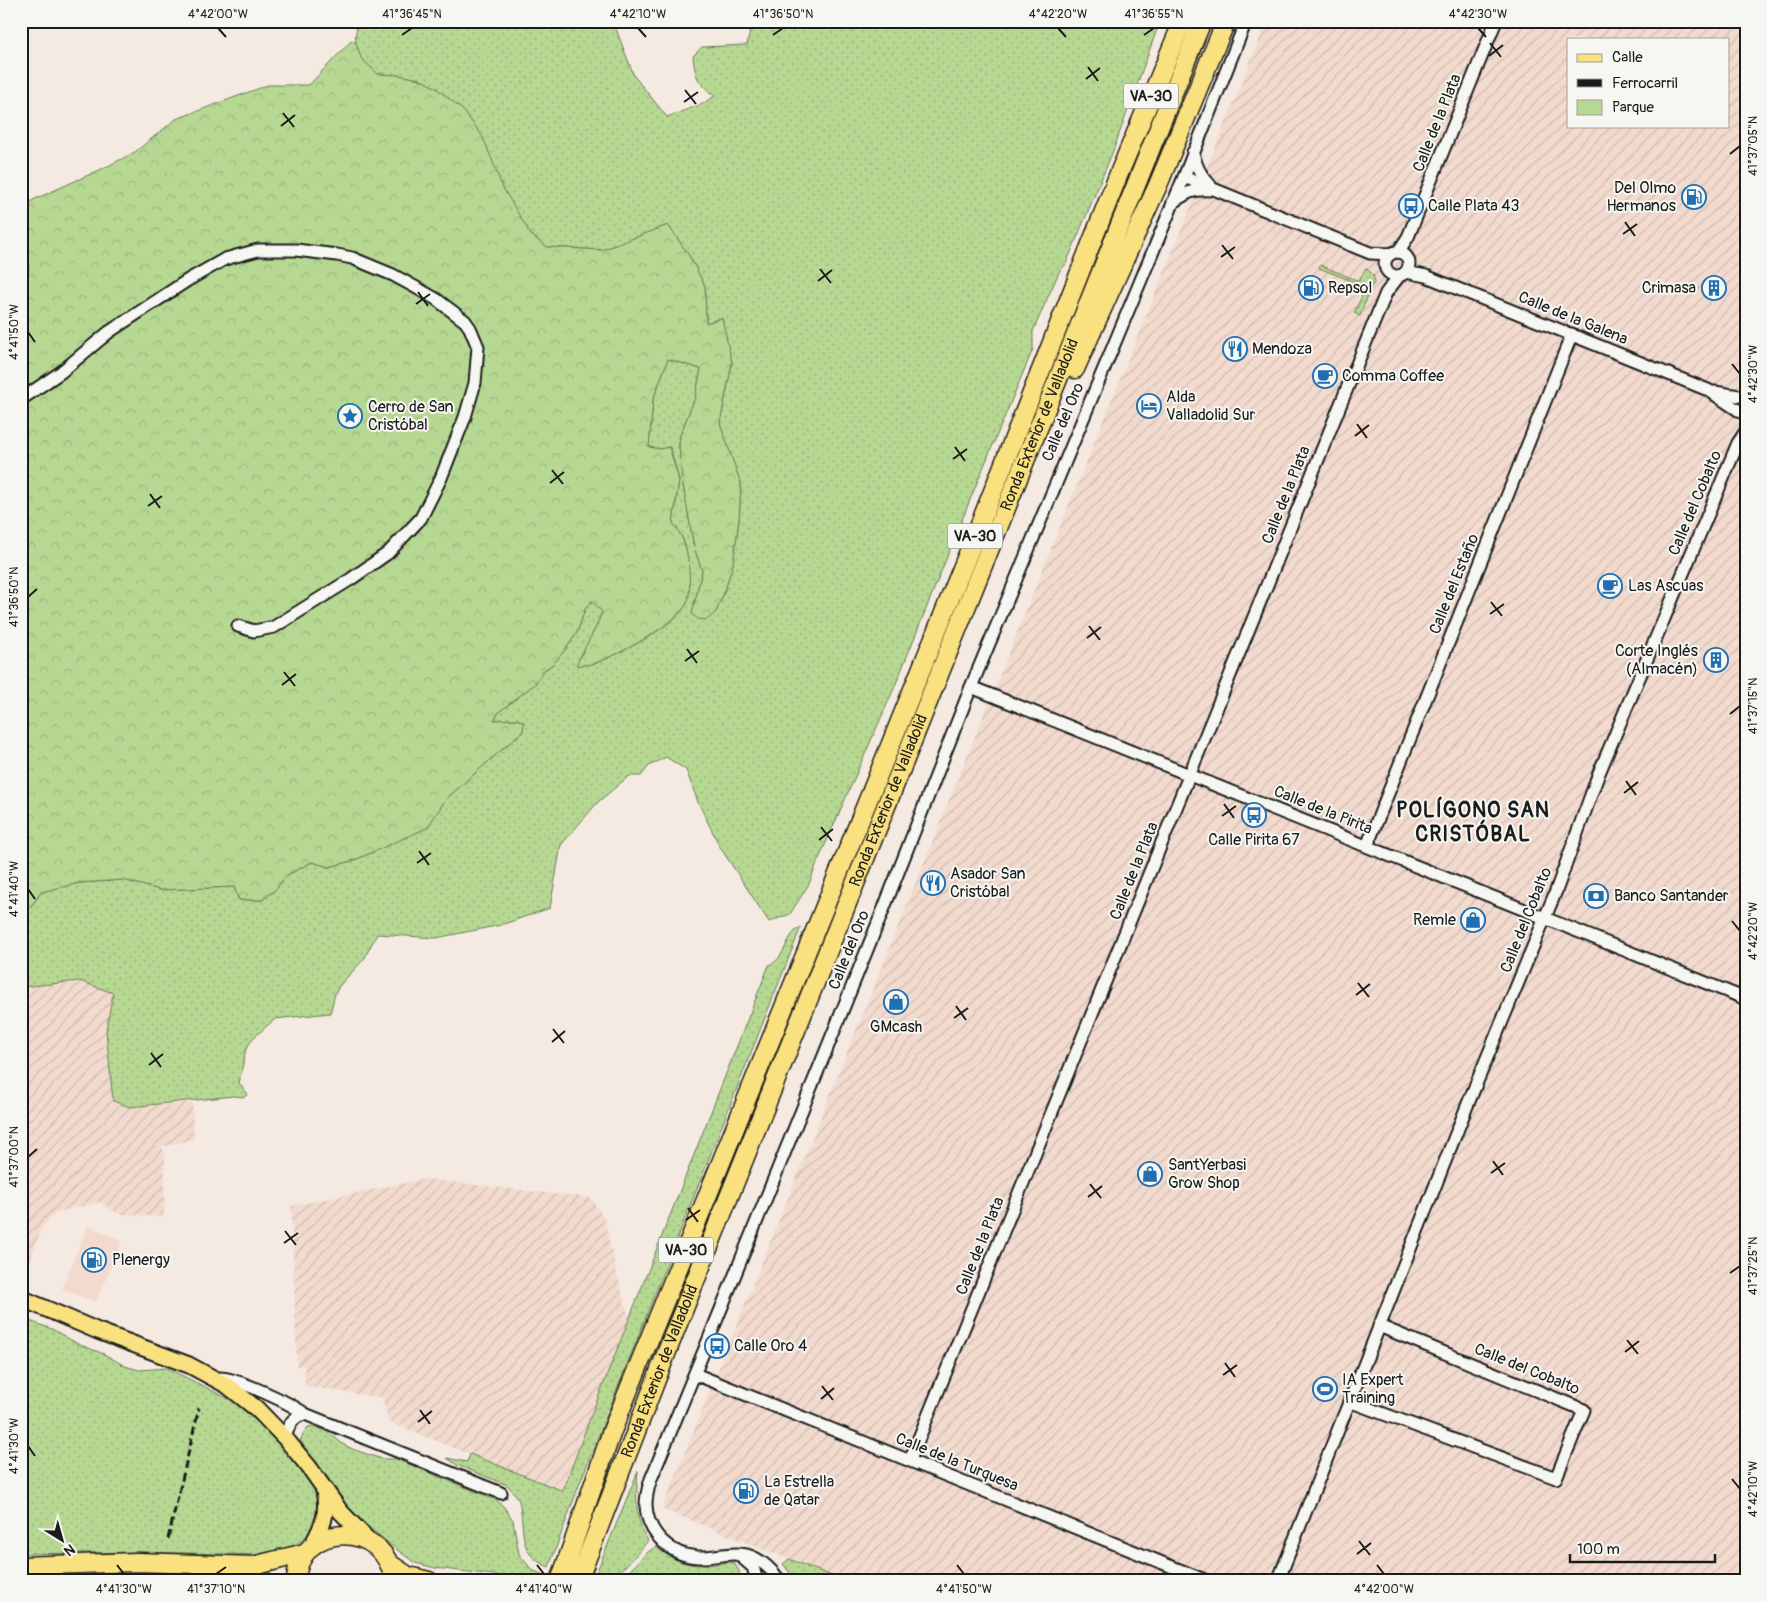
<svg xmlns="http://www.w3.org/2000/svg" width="1767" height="1602" viewBox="0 0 1767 1602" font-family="Pangolin,sans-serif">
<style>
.built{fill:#f2dbce}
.industrial{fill:url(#industrial-furrows);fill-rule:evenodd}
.green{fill:url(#green-dots);stroke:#697a57}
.forest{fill:url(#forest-crowns);stroke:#697a57}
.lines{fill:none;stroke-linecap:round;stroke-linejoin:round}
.minor-casing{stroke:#1c1c1c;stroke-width:15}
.major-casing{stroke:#1c1c1c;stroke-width:19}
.highway-casing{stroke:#1c1c1c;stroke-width:21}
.minor{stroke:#f6f6f2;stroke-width:11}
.major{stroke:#fae180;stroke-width:15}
.highway{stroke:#fae180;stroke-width:18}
.rail{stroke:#1c1c1c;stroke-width:3;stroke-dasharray:8 4;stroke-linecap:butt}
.ticks{fill:none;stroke:#1c1c1c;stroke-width:2}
.labels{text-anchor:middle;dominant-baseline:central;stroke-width:4;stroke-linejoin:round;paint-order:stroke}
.shield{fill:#f6f6f2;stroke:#5d5d5c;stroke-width:1}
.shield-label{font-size:15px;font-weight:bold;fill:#1c1c1c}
.street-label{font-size:16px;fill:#1c1c1c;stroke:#f6f6f2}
.poi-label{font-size:16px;fill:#1c1c1c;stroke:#f6f6f2;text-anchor:start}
.district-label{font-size:21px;font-weight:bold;letter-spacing:1px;fill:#1c1c1c;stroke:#f6f6f2}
.neatline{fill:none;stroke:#1c1c1c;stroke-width:2}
.ticks-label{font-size:12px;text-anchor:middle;fill:#1c1c1c}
</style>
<defs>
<pattern id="industrial-furrows" width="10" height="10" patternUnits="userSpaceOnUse" patternTransform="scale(1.25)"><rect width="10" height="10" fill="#f2dbce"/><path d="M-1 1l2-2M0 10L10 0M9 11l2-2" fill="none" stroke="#cfbbb0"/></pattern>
<pattern id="green-dots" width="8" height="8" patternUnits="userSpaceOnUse" patternTransform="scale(1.25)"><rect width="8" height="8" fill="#b6d892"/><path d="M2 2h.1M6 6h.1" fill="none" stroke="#9cb97d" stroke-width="1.8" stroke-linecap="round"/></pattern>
<pattern id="forest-crowns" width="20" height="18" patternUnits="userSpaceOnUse" patternTransform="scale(1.25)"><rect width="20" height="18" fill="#b6d892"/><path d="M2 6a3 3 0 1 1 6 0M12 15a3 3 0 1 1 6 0" fill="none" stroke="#9cb97d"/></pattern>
</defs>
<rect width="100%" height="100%" fill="#f4eae2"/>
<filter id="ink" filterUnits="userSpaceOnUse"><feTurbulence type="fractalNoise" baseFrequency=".02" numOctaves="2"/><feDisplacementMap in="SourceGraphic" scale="10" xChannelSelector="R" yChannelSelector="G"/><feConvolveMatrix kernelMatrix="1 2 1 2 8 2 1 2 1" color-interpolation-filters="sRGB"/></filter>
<g filter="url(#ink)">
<polygon class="built" points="88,1225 122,1241 96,1303 62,1289"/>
<g class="industrial">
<path d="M1267,21H1746V1581H843L662,1509L1091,450ZM1568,39H1728V126H1568Z"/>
<polygon points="80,981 114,993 106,1030 130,1107 192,1102 194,1139 162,1147 165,1156 164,1217 119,1214 100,1202 57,1212 42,1227 25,1276 21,1274 21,987"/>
<polygon points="425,1179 591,1198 605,1220 616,1271 630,1321 590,1418 563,1492 389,1422 382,1398 305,1386 304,1365 297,1366 291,1206"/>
</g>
<g class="green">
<path d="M360,21H613L634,76L667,117L702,104L715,96C698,84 695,77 693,56L702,47L747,45L752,21H1160L1113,151L1066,264L1059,272L1033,331V349L976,485L895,686L817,863L809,884L790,914L769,922L720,847L698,802L686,770L666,757L649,766L641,776H629L598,802L561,845L550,908L501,925L436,938L377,934L364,959L339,986L335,994L330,1013L275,1019L253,1038L246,1049L239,1083L248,1094L244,1097L234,1096L130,1107L113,1101L106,1030L113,993L80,981L21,987V916L26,914L41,892L79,883L123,880L160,890L234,887L239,900H262L275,890L287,875L312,862L329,867L355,860L426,828L447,798L523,731L524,722L516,719L494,720L500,711L535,684L543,671L553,664L565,650L577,633L585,609L593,600L602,612L597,625L577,665C583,665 590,665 596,663C618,655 677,625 687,603C692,593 687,549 683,539C680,534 676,528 673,523L679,480L670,447L660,449L649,447L653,400L668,359L701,369L695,398L680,435L679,445L682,479L694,547L702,571L692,614L716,612L725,590L733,564L739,520L741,484L720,424L732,363L721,318L706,323L705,286L690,257L668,225L602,250L547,247L531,235L516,241L463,110L435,87L419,79L399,75L378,74C372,69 364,63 360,57C355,46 353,31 360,21Z"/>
<polygon points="1320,265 1359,281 1366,268 1373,275 1375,282 1371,287 1360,316 1354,313 1362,296 1357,283 1319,268"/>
<path d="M801,927L579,1485L549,1567C521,1556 524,1538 521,1512C520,1507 520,1502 517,1497C515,1493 511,1489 507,1485L457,1465L447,1458L467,1462L470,1454L563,1491L590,1418L769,965C786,960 785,934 801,927Z"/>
<polygon points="21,1318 52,1329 78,1344 104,1354 125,1366 139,1370 167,1368 233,1401 261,1425 290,1454 313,1486 320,1509 319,1518 312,1532 304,1538 294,1546 268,1555 139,1552 21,1554"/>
<polygon points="313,1426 328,1432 344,1445 355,1450 382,1459 396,1459 496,1500 504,1507 513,1520 519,1554 532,1570 546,1576 544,1581 435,1568 415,1563 392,1546 352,1513 300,1441 304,1432 308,1427"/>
<path d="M638,1471C636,1498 634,1516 648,1541C632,1559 622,1577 595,1576Z"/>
<path d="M656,1547C683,1568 698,1567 730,1562L734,1563L739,1571L740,1581H613C633,1574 639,1555 656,1547Z"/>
<polygon points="789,1559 837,1578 843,1581 796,1581 783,1564"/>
</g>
<path class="forest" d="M352,40L356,43L361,58L378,74L399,75L419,79L435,87L463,110L483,137L503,188L531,235L547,247L602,250L668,225L690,257L705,286L706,323L722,318L732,363L720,423L741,484L739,520L733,564L725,590L716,612L707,620L698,619L692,614L702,571L694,547L682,479L679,445L680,435L695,398L701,369L668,359L653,400L649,447L660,449L669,447L679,480L673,523C677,529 682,536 684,543C689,554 692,592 687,603C677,624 617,656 595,663C590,665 582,665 576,665L597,625L602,612L592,601L585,609L577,633L565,650L553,664L543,671L535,684L500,711L494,720L516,719L524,722L523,731L447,798L427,828L355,860L329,867L312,862L287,875L275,890L262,900H239L234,887L160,890L123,880L79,883L41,892L26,914L21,916V283C23,280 26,276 28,273C32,261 21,224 21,209L33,200L106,167L135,152L176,119L268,85H309Z"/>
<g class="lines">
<defs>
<g id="minor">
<path d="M1193,152C1196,166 1200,175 1210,185"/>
<polyline points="1184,177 1370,253 1391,254"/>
<path d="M1173,202C1187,193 1192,189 1209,190"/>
<polyline points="1398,252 1408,237 1496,21"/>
<circle cx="1397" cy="264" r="12"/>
<polyline points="1406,272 1426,276 1708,390 1741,412"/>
<polyline points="1715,392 1745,397"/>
<polyline points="21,398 26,396 61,372 109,332 188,280 225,259 258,250 296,250 337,255 352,258 393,275 415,287 436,299 465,321 470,328 478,347 475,383 465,417 441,478 421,518 388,553 351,579 274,627 254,631 238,626"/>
<polyline points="971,687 1746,999"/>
<polyline points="1367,846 1572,334"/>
<polyline points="695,1374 1207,1581"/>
<path d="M220,1378C237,1378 290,1403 305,1414L501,1493"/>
<polyline points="1349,1401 1556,1478 1584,1410 1379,1326"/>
<path d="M285,1438C289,1424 292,1417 305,1414"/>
<polyline points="910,1460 1386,293 1399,276"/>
<polyline points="740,1556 753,1567 757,1581"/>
<path d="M780,1581C772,1570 761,1559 747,1555C730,1551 714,1558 698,1557C671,1556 647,1533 646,1505C646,1496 648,1488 651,1479L708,1341L884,908L971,687L1184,177L1246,21"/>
<polyline points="1278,1581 1467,1106 1556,891 1599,773 1738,443 1746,431"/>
</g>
<g id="major">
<polyline points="21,1298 98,1331 189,1365 228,1386 257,1409 285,1438 309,1467 340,1511 369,1541"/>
<path d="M311,1547C322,1527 329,1515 324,1491"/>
</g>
<g id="highway">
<polyline points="1075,369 1158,185 1226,21"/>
<polyline points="390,1564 408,1576 429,1581"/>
<polyline points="21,1566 137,1562 253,1566 305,1553"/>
<path d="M296,1581C298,1521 386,1519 394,1581"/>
<polyline points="560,1581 612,1431 976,534 1120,171 1183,21"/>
<path id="s1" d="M578,1581L675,1331L1202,21"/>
</g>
</defs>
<use href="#minor" class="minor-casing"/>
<use href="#major" class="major-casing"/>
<use href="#highway" class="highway-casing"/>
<use href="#minor" class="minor"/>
<use href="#major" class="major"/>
<use href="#highway" class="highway"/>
<polyline class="rail" points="168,1539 199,1408"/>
</g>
</g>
<path class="ticks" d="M218,28L226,37M638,28L646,37M1058,28L1066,37M1478,28L1486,37M402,35L412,28M773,35L783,28M1144,35L1154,28M1490,43L1501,57M1489,56L1503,45M1088,67L1098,81M1086,79L1100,68M685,90L696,104M684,102L698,92M283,113L294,127M281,126L295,115M1730,154L1740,146M1625,222L1635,236M1623,234L1637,224M1222,245L1233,259M1221,257L1235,247M820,269L831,283M818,281L832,270M418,292L428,306M416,304L430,294M28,332L35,342M1732,364L1740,374M1357,424L1367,438M1355,436L1369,425M955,447L965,461M953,459L967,449M552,470L563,484M550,483L564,472M150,494L160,508M148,506L162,496M28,597L37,589M1491,602L1502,616M1490,614L1504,604M1089,626L1100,640M1087,638L1101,627M687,649L697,663M685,661L699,651M284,672L295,686M282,685L296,674M1730,714L1740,706M1626,781L1636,795M1624,793L1638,782M1224,804L1234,818M1222,816L1236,806M821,827L832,841M819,840L833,829M419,851L429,865M417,863L431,853M28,889L35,899M1732,921L1740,931M1358,983L1369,997M1356,995L1370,984M956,1006L966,1020M954,1018L968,1008M553,1029L564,1043M552,1042L565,1031M151,1053L161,1067M149,1065L163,1054M28,1157L37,1149M1493,1161L1503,1175M1491,1173L1505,1163M1090,1184L1101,1198M1088,1197L1102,1186M688,1208L698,1222M686,1220L700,1210M285,1231L296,1245M284,1243L298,1233M1730,1273L1740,1266M1627,1340L1638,1354M1625,1352L1639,1341M1225,1363L1235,1377M1223,1375L1237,1365M822,1386L833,1400M821,1399L834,1388M420,1410L430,1424M418,1422L432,1411M28,1446L35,1456M1732,1479L1740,1489M1359,1541L1370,1555M1357,1554L1371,1543M117,1565L124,1574M537,1565L544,1574M957,1565L964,1574M1377,1565L1384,1574M216,1574L226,1567"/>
<defs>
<symbol id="fuel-ring" viewBox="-11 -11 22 22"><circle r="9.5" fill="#f6f6f2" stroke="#1f6fb2" stroke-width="1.5"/><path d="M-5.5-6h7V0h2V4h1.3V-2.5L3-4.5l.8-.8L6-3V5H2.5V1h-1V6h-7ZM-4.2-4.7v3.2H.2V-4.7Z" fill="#1f6fb2"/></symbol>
<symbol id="bus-ring" viewBox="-11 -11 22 22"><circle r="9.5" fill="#f6f6f2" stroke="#1f6fb2" stroke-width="1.5"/><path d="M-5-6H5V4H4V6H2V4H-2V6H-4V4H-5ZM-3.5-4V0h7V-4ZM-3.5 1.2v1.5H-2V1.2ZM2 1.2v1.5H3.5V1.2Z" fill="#1f6fb2"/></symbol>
<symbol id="building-ring" viewBox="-11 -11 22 22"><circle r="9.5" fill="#f6f6f2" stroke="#1f6fb2" stroke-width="1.5"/><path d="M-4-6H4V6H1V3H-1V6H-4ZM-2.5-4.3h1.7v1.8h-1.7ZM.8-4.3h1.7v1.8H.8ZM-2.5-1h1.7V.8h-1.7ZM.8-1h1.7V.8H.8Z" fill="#1f6fb2"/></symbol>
<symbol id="restaurant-ring" viewBox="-11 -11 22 22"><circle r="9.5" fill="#f6f6f2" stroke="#1f6fb2" stroke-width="1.5"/><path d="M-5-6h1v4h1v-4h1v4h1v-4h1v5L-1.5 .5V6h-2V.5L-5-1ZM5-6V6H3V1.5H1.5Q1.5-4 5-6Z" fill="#1f6fb2"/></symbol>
<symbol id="cafe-ring" viewBox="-11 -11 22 22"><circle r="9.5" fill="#f6f6f2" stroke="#1f6fb2" stroke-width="1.5"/><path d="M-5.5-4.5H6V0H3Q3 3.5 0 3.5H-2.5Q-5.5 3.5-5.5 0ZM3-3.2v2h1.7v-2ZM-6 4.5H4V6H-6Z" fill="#1f6fb2"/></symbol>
<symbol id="hotel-ring" viewBox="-11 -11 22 22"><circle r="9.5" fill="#f6f6f2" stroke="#1f6fb2" stroke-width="1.5"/><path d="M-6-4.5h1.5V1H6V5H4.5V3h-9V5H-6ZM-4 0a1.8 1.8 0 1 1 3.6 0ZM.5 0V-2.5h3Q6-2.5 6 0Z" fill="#1f6fb2"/></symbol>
<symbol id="sight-ring" viewBox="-11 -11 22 22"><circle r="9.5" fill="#f6f6f2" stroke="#1f6fb2" stroke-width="1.5"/><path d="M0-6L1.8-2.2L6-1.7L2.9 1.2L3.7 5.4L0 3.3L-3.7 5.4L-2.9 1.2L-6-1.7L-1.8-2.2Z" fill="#1f6fb2"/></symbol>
<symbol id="bank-ring" viewBox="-11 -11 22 22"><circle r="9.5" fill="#f6f6f2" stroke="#1f6fb2" stroke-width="1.5"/><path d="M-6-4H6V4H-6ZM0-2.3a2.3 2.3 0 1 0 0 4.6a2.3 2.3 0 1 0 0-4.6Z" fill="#1f6fb2"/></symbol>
<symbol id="shop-ring" viewBox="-11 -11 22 22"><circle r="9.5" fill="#f6f6f2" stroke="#1f6fb2" stroke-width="1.5"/><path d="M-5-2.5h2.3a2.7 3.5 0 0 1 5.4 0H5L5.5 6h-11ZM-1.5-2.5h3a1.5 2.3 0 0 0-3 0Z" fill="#1f6fb2"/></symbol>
<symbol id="stadium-ring" viewBox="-11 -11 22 22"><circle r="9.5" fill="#f6f6f2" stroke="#1f6fb2" stroke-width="1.5"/><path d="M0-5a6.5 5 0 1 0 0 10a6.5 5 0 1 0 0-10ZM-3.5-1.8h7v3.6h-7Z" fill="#1f6fb2"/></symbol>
</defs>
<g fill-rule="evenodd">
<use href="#fuel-ring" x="1680" y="183" width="28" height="28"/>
<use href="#bus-ring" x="1397" y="192" width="28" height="28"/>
<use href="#fuel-ring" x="1297" y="274" width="28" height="28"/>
<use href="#building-ring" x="1700" y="274" width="28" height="28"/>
<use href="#restaurant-ring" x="1221" y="335" width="28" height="28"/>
<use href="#cafe-ring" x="1311" y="362" width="28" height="28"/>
<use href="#hotel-ring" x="1135" y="392" width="28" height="28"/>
<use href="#sight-ring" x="336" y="402" width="28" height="28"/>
<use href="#cafe-ring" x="1596" y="572" width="28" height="28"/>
<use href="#building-ring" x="1702" y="646" width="28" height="28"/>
<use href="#bus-ring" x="1240" y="801" width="28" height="28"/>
<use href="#restaurant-ring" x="919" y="869" width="28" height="28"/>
<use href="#bank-ring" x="1582" y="882" width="28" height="28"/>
<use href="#shop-ring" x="1459" y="906" width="28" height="28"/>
<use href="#shop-ring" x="882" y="988" width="28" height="28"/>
<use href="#shop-ring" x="1136" y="1160" width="28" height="28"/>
<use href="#fuel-ring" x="80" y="1246" width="28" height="28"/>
<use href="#bus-ring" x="703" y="1332" width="28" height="28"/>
<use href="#stadium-ring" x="1311" y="1375" width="28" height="28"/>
<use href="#fuel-ring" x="732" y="1477" width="28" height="28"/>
</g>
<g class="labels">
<g class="shield">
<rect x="1123.5" y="83.5" width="55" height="25" rx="4"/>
<rect x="947.5" y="523.5" width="55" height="25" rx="4"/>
<rect x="658.5" y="1237.5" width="55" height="25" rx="4"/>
</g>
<g class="shield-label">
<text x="1151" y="96">VA-30</text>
<text x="975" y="536">VA-30</text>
<text x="686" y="1250">VA-30</text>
</g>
<g class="street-label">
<text transform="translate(1437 123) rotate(-68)">Calle de la Plata</text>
<text transform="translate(1573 318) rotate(22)">Calle de la Galena</text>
<text transform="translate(1063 422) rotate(-67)">Calle del Oro</text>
<text stroke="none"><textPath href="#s1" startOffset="1245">Ronda Exterior de Valladolid</textPath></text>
<text transform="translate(1286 495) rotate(-68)">Calle de la Plata</text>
<text transform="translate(1695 503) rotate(-67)">Calle del Cobalto</text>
<text transform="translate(1454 584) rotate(-68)">Calle del Estaño</text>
<text stroke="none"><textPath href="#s1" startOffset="840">Ronda Exterior de Valladolid</textPath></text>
<text transform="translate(1323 810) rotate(22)">Calle de la Pirita</text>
<text transform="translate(1134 871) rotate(-68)">Calle de la Plata</text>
<text transform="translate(1526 920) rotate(-68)">Calle del Cobalto</text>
<text transform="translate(849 950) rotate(-68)">Calle del Oro</text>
<text transform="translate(980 1246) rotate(-68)">Calle de la Plata</text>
<text transform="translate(1527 1369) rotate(22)">Calle del Cobalto</text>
<text stroke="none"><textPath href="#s1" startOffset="225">Ronda Exterior de Valladolid</textPath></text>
<text transform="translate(957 1462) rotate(22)">Calle de la Turquesa</text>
</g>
<g class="poi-label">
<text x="1676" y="188" text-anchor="end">Del Olmo<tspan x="1676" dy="18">Hermanos</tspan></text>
<text x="1428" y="206">Calle Plata 43</text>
<text x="1328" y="288">Repsol</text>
<text x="1696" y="288" text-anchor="end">Crimasa</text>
<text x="1252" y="349">Mendoza</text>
<text x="1342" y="376">Comma Coffee</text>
<text x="1166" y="397">Alda<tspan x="1166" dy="18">Valladolid Sur</tspan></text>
<text x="368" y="407">Cerro de San<tspan x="368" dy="18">Cristóbal</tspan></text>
<text x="1628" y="586">Las Ascuas</text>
<text x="1698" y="651" text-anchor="end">Corte Inglés<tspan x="1698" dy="18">(Almacén)</tspan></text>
<text x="1254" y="840" text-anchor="middle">Calle Pirita 67</text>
<text x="950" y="874">Asador San<tspan x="950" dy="18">Cristóbal</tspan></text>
<text x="1614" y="896">Banco Santander</text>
<text x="1456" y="920" text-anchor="end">Remle</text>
<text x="896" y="1027" text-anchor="middle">GMcash</text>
<text x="1168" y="1165">SantYerbasi<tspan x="1168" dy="18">Grow Shop</tspan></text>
<text x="112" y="1260">Plenergy</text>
<text x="734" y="1346">Calle Oro 4</text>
<text x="1342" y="1380">IA Expert<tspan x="1342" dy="18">Training</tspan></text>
<text x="764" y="1482">La Estrella<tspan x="764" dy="18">de Qatar</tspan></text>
</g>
<g class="district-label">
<text x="1473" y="810">POLÍGONO SAN<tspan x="1473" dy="24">CRISTÓBAL</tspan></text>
</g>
</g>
<rect width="1767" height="1602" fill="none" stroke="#f6f6f2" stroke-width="55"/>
<rect x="1567" y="38" width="162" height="90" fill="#f6f6f2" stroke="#9f9f9c"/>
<rect x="1577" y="54" width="25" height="8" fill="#fae180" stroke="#9f9f9c"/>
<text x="1612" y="62" font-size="15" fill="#1c1c1c">Calle</text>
<rect x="1577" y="79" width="25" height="8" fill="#1c1c1c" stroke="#9f9f9c"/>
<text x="1612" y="88" font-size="15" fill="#1c1c1c">Ferrocarril</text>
<rect x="1577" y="100" width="25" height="15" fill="#b6d892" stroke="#9f9f9c"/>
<text x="1612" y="112" font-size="15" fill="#1c1c1c">Parque</text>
<g transform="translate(62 1540) rotate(143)" stroke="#f6f6f2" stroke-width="4" paint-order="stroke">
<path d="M0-4L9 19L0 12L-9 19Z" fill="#1c1c1c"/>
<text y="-8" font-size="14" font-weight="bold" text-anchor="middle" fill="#1c1c1c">N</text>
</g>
<path d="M1570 1554v8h145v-8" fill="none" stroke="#1c1c1c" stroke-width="2.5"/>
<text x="1577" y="1554" font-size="15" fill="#1c1c1c" stroke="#f6f6f2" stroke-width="4" paint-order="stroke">100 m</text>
<rect x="28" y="28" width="1712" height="1546" class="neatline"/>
<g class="ticks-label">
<text x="218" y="18">4°42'00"W</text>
<text x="412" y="18">41°36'45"N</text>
<text x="638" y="18">4°42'10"W</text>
<text x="783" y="18">41°36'50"N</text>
<text x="1058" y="18">4°42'20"W</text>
<text x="1154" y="18">41°36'55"N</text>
<text x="1478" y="18">4°42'30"W</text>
<text transform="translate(1753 146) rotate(-90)" y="4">41°37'05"N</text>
<text transform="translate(14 332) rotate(-90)" y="4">4°41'50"W</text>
<text transform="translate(1753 374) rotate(-90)" y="4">4°42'30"W</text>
<text transform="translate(14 597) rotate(-90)" y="4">41°36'50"N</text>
<text transform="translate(1753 706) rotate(-90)" y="4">41°37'15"N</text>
<text transform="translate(14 889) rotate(-90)" y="4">4°41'40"W</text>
<text transform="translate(1753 931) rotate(-90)" y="4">4°42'20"W</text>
<text transform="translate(14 1157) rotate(-90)" y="4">41°37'00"N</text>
<text transform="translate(1753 1266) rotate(-90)" y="4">41°37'25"N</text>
<text transform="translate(14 1446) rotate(-90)" y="4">4°41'30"W</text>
<text transform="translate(1753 1489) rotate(-90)" y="4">4°42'10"W</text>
<text x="124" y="1593">4°41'30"W</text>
<text x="216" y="1593">41°37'10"N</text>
<text x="544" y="1593">4°41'40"W</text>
<text x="964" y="1593">4°41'50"W</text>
<text x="1384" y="1593">4°42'00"W</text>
</g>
</svg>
